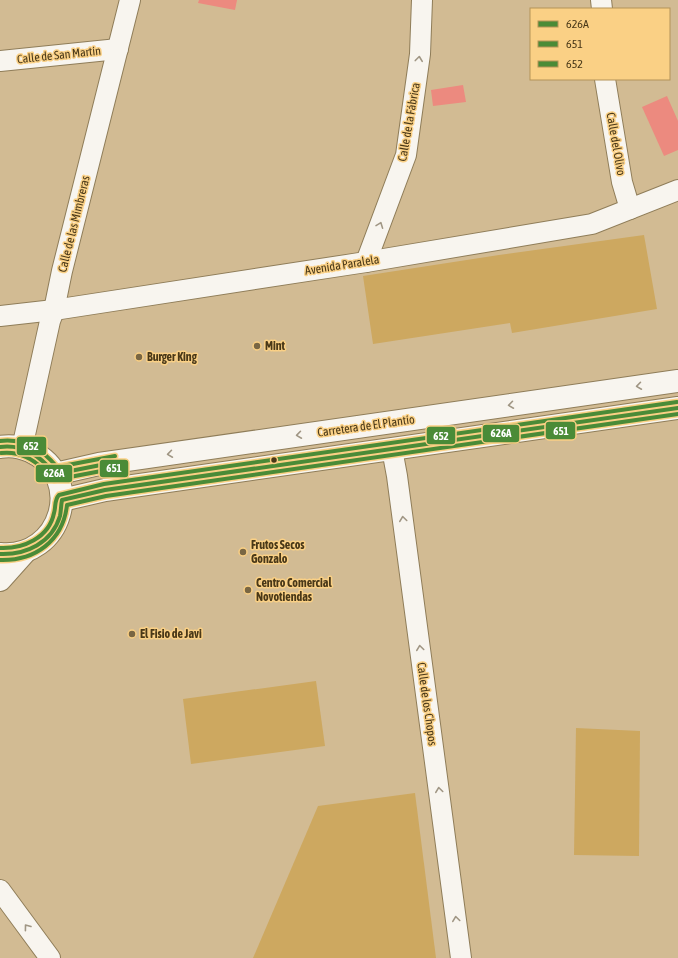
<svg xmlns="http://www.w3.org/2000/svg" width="678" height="958" viewBox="0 0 678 958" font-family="'Asap Condensed',sans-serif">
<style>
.green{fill:#cda860}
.water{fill:#ec8a7f}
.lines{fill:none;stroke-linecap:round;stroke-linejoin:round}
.minor-casing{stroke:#8f7d59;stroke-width:22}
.tertiary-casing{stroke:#8f7d59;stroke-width:24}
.minor{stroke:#f8f5ef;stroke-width:20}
.tertiary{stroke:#f8f5ef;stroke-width:22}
.bus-1-casing{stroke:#fad085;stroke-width:7}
.bus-2-casing{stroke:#fad085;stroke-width:7}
.bus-3-casing{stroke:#fad085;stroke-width:7}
.bus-1{stroke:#4a8b37;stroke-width:4}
.bus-2{stroke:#4a8b37;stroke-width:4}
.bus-3{stroke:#4a8b37;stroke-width:4}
.oneway{stroke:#a09684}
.poi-dot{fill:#796643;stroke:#fad085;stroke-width:1.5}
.bus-dot{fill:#493818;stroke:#fad085;stroke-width:1.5}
.labels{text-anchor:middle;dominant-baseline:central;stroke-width:3;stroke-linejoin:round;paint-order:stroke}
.street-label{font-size:12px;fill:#493818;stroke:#fad085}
.poi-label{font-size:12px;font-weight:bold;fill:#493818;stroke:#fad085;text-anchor:start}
.line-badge{stroke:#fad085;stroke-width:1.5}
.badge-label{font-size:11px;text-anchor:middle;font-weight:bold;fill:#fff}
</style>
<rect width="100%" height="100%" fill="#d2bb93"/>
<g class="green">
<polygon points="644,235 657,309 512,333 510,323 373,344 363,276 499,255"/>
<polygon points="316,681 325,746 191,764 183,699"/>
<polygon points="576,728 640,731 639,856 574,855"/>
<polygon points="415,793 436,958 253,958 318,806"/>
</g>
<g class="water">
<polygon points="199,0 237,0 235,10 198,3"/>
<polygon points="463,85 466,102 433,106 431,90"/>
<polygon points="667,96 678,121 678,150 664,156 642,107"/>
</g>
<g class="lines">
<defs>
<g id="minor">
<polyline points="601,0 602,9"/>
<polyline points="0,61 118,49"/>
<polyline points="605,79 622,182 630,209"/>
<polyline points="366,262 406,155 420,54 422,0"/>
<polyline points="0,316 54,310 366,262 592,224 678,190"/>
<polyline points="22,448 50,321 54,310 62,271 130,0"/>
<polyline points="392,449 397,476 461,958"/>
<polyline points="0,890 50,958"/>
</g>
<g id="tertiary">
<path d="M0,447C10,445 21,447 30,451C86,476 62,560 0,554"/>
<polyline points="55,474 99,464 678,381"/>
<polyline points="62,500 105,490 678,408"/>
<polyline points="0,580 25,552"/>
</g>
</defs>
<use href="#minor" class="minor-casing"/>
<use href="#tertiary" class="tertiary-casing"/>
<use href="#minor" class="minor"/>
<use href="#tertiary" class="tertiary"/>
<defs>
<g id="bus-1">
<path d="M0,447C24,444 40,456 55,474L116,462"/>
<path d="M0,554C26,555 52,543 60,516C61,511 61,505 62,500L105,490L678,408"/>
</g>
<g id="bus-2">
<path d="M1,453C18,451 31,457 43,469C47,473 49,478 54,480L117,468"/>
<path d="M0,560C35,561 63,541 67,505L106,496L678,414"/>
</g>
<g id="bus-3">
<path d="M0,441C24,438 42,449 57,467L115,456"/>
<path d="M0,548C23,549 49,538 54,513C56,507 54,500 59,495L104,484L677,402"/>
</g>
</defs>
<use href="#bus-1" class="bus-1-casing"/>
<use href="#bus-2" class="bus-2-casing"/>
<use href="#bus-3" class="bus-3-casing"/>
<use href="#bus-1" class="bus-1"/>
<use href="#bus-2" class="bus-2"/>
<use href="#bus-3" class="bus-3"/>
</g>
<defs><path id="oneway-chevron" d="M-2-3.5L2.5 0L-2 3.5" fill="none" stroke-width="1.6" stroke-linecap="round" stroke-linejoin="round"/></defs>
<g class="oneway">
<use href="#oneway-chevron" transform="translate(419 59) rotate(-83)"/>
<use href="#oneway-chevron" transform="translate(380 225) rotate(-69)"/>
<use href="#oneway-chevron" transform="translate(639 386) rotate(172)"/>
<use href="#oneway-chevron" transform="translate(511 405) rotate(172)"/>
<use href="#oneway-chevron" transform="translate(299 435) rotate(172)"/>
<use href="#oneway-chevron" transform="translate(170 454) rotate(172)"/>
<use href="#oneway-chevron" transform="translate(403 519) rotate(-98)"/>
<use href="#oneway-chevron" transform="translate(420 648) rotate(-98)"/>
<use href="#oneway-chevron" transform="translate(439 790) rotate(-98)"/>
<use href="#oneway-chevron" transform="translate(456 919) rotate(-98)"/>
<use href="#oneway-chevron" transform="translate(27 927) rotate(-127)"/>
</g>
<g class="poi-dot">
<circle cx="257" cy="346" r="4"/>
<circle cx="139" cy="357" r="4"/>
<circle cx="243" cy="552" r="4"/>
<circle cx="248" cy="590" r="4"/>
<circle cx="132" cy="634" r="4"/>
</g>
<circle class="bus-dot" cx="274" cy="460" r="3.5"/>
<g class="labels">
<g class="street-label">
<text transform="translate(59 55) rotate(-6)">Calle de San Martín</text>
<text transform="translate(409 122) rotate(-80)">Calle de la Fábrica</text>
<text transform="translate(616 144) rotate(80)">Calle del Olivo</text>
<text transform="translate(74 224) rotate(-76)">Calle de las Mimbreras</text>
<text transform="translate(342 265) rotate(-9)">Avenida Paralela</text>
<text transform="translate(366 426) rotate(-8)">Carretera de El Plantío</text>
<text transform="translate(427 704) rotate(82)">Calle de los Chopos</text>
</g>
<g class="poi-label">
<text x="265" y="346">Mint</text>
<text x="147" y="357">Burger King</text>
<text x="251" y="545">Frutos Secos<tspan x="251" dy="14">Gonzalo</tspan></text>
<text x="256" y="583">Centro Comercial<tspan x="256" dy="14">Novotiendas</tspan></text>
<text x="140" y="634">El Fisio de Javi</text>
</g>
</g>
<g class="line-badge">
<rect x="545" y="421" width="31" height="19" rx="4" fill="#4a8b37"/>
<rect x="482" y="424" width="38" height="19" rx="4" fill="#4a8b37"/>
<rect x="426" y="426" width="30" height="19" rx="4" fill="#4a8b37"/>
<rect x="16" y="436" width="31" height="20" rx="4" fill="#4a8b37"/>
<rect x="99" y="459" width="30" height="19" rx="4" fill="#4a8b37"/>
<rect x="35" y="464" width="38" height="19" rx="4" fill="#4a8b37"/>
</g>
<g class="badge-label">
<text x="561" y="435">651</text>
<text x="501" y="437">626A</text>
<text x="441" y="440">652</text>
<text x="31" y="450">652</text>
<text x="114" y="472">651</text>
<text x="54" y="477">626A</text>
</g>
<rect x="530" y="8" width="140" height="72" fill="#fad085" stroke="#b39359"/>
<rect x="538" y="21" width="20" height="6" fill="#4a8b37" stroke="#b39359"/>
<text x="566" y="28" font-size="12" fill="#493818">626A</text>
<rect x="538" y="41" width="20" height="6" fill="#4a8b37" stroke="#b39359"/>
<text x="566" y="48" font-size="12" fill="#493818">651</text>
<rect x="538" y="61" width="20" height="6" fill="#4a8b37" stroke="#b39359"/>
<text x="566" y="68" font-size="12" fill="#493818">652</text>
</svg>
